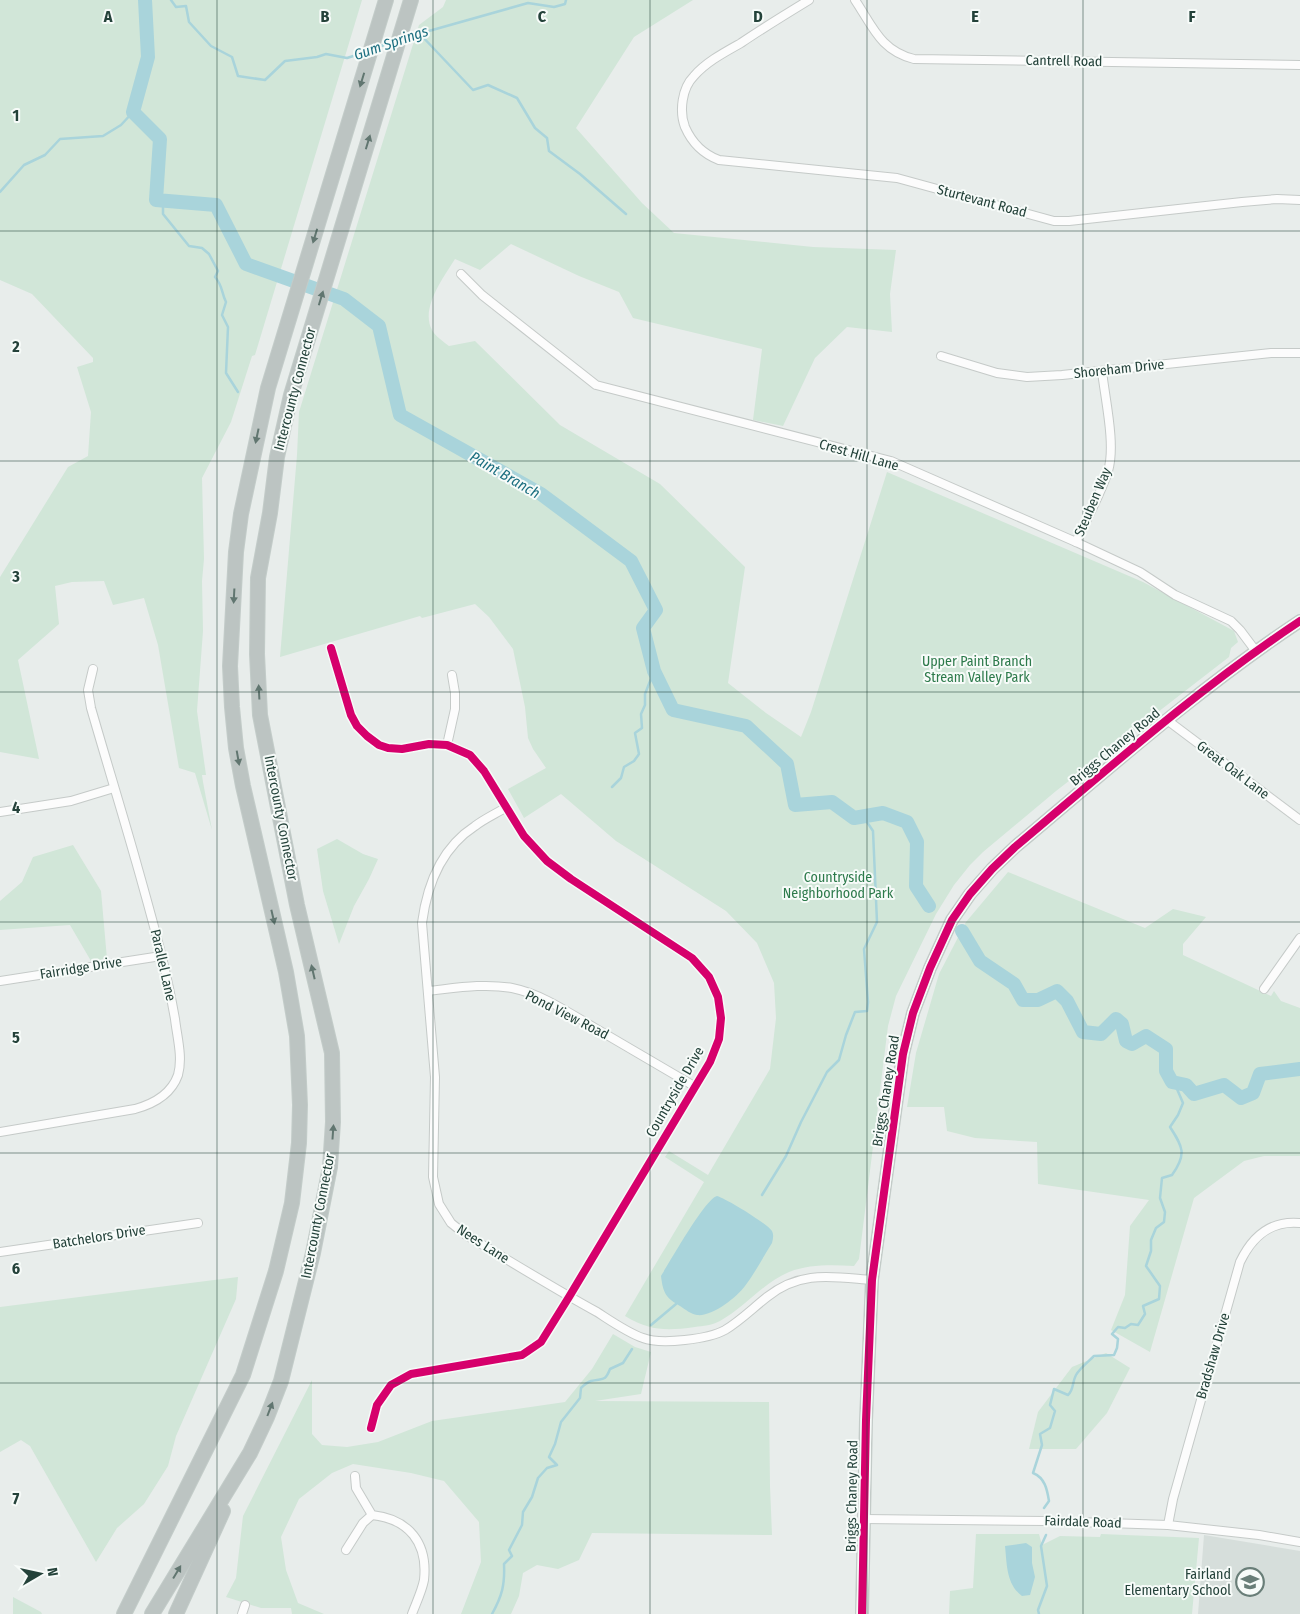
<svg xmlns="http://www.w3.org/2000/svg" width="1300" height="1614" viewBox="0 0 1300 1614" font-family="'Fira Sans Condensed',sans-serif">
<style>
.built{fill:#d6dedb}
.green{fill:#d1e6d8}
.water{fill:#a9d4db}
.lines{fill:none;stroke-linecap:round;stroke-linejoin:round}
.stream{stroke:#a9d4db;stroke-width:2.5}
.river{stroke:#a9d4db;stroke-width:14}
.street-casing{stroke:#c5cac8;stroke-width:10}
.secondary-casing{stroke:#c3cbc8;stroke-width:14}
.highway-casing{stroke:#c3ccc9;stroke-width:16}
.street{stroke:#fcfcfc;stroke-width:8}
.secondary{stroke:#fcfcfc;stroke-width:11}
.highway{stroke:#bcc4c2;stroke-width:14}
.cycleway-casing{stroke:#f7fbf9;stroke-width:11}
.cycleway{stroke:#d6006c;stroke-width:8}
.oneway{fill:#617670}
.grid{fill:none;stroke:#24423a;stroke-width:1;stroke-opacity:0.55}
.labels{text-anchor:middle;dominant-baseline:central;stroke-width:4;stroke-linejoin:round;paint-order:stroke}
.street-label{font-size:14px;fill:#24423a;stroke:#f7fbf9}
.park-label{font-size:14px;fill:#2d7a4b;stroke:#f7fbf9}
.poi-label{font-size:14px;fill:#24423a;stroke:#f7fbf9;text-anchor:end}
.water-label{font-size:15px;font-style:italic;fill:#1c6f80;stroke:#f7fbf9}
.grid-label{font-size:16px;text-anchor:middle;font-weight:bold;fill:#24423a;stroke:#f7fbf9;stroke-width:4;stroke-linejoin:round;paint-order:stroke}
</style>
<rect width="100%" height="100%" fill="#e8edeb"/>
<polygon class="built" points="1204,1535 1300,1551 1300,1614 1198,1614"/>
<g class="green">
<polygon points="0,0 362,0 255,355 252,356 231,422 202,478 204,559 202,581 203,631 197,711 206,775 202,775 203,782 212,830 195,773 179,768 158,645 144,598 113,605 104,581 72,582 55,586 59,624 18,660 39,759 0,752 0,577 68,467 88,456 91,412 77,367 93,362 93,358 32,294 0,280"/>
<path d="M446,0H693L634,37L576,128L642,203L674,233L813,247L896,250L890,294L892,332L847,327L815,358L783,426L753,420L762,349L633,318L619,292L579,276L511,244L480,270L455,259C444,277 420,308 432,330C435,336 444,342 449,346L475,341L560,425L660,484L745,567L728,683L766,713L801,737L811,712L887,472L1143,582L1234,631L1238,642L1231,648L1229,657L1056,791L983,852L970,865L954,885L936,914L896,996L888,1026L859,1259L854,1266C832,1265 810,1264 789,1272C763,1283 745,1307 720,1321C713,1325 703,1326 695,1327C666,1331 650,1331 625,1316L704,1182L665,1157L669,1151L708,1175L770,1069L776,1018L774,983L757,943L726,911L616,841L561,794L524,818L508,789L546,768L533,749L528,738L525,707L513,649L489,617L475,604L422,618L420,616L280,657L297,455L299,412L419,25L443,7Z"/>
<polygon points="337,839 363,854 378,859 369,879 354,906 339,944 323,891 317,849"/>
<polygon points="73,845 101,891 107,959 91,961 70,925 0,930 0,901 22,882 33,857"/>
<polygon points="1008,872 1145,928 1173,909 1206,917 1183,944 1183,955 1271,996 1274,991 1281,1001 1300,1008 1300,1156 1264,1156 1244,1161 1194,1198 1150,1352 1111,1330 1125,1295 1130,1226 1149,1200 1038,1184 1037,1142 975,1138 947,1131 944,1107 907,1107 916,1053 939,974 966,922"/>
<polygon points="238,1277 236,1299 176,1436 168,1466 144,1504 117,1528 96,1562 30,1446 21,1440 0,1452 0,1307"/>
<polygon points="613,1334 635,1347 651,1352 641,1394 595,1401 769,1402 770,1486 772,1535 592,1533 579,1560 558,1569 537,1565 523,1573 519,1596 511,1614 461,1614 481,1562 479,1522 444,1481 411,1473 353,1464 332,1473 299,1499 281,1537 286,1570 298,1603 324,1614 292,1614 291,1608 261,1608 226,1597 236,1578 243,1516 312,1380 312,1434 322,1445 347,1447 378,1442 432,1421 565,1402 592,1369"/>
<polygon points="1106,1353 1130,1368 1107,1413 1076,1449 1029,1449 1038,1412 1072,1367"/>
<polygon points="976,1534 1039,1534 1042,1545 1060,1536 1100,1537 1101,1534 1199,1538 1192,1614 949,1614 950,1591 973,1588"/>
<polygon points="13,1597 41,1612 42,1614 13,1614"/>
</g>
<g class="water">
<path d="M717,1196C727,1199 766,1223 772,1231C774,1235 773,1239 772,1243C763,1257 755,1273 745,1286C737,1297 712,1317 697,1315C691,1314 686,1310 680,1306C666,1298 663,1293 661,1276C670,1262 705,1199 717,1196Z"/>
<path d="M1026,1543L1032,1547V1563L1035,1577L1030,1595L1022,1596C1006,1584 1007,1564 1005,1546Z"/>
</g>
<g class="lines">
<g class="stream">
<polyline points="171,0 176,7 186,6 189,22 211,46 232,57 238,76 265,80 285,61 317,57 326,54 347,58 366,52"/>
<polyline points="419,33 473,90 488,85 517,98 535,128 547,138 549,151 580,174 626,214"/>
<polyline points="404,38 528,3 554,7 565,4 566,0"/>
<polyline points="376,48 392,42"/>
<polyline points="0,192 24,165 45,155 60,139 103,136 121,125 133,112"/>
<path d="M163,200V214L189,246L202,248L209,254L218,271L215,277C223,286 221,292 226,302L222,315L228,327L226,373L238,392"/>
<polyline points="612,787 621,778 624,767 634,761 639,754 635,733 642,728 641,714 645,705 645,694 654,671"/>
<polyline points="762,1195 786,1156 801,1122 827,1072 839,1060 846,1035 855,1012 867,1011 868,1002 864,949 877,922 873,831 863,816"/>
<polyline points="651,1325 676,1304"/>
<path d="M1044,1508L1049,1501C1047,1489 1045,1478 1033,1473L1042,1445L1040,1434L1050,1428L1055,1411L1050,1405L1054,1389L1068,1395C1074,1390 1072,1382 1076,1375C1080,1368 1088,1362 1094,1356L1114,1355L1117,1348L1118,1339L1112,1334L1118,1327L1125,1328L1131,1324L1138,1325L1145,1314L1143,1306L1159,1299L1160,1286L1146,1266L1151,1251V1240L1156,1228L1164,1222L1165,1212L1160,1198L1162,1178L1172,1175C1187,1154 1183,1147 1170,1127L1178,1115L1183,1103L1177,1089L1172,1082"/>
<path d="M492,1614C502,1596 505,1585 504,1564L512,1556L509,1550L522,1525L523,1512L532,1497L538,1478L547,1468L557,1465L549,1457L555,1444L561,1422L580,1398L581,1388C584,1385 588,1382 591,1381C603,1378 605,1382 610,1369L623,1363L632,1349"/>
<polyline points="1039,1614 1038,1610 1047,1586 1041,1546 1046,1535"/>
</g>
<g class="river">
<polyline points="145,0 148,57 133,112 160,139 156,200 216,205 246,264 344,299 379,326 400,415 541,494 631,561 656,610 643,628 654,671 673,710 746,726 787,764 795,805 832,802 854,818 883,813 907,822 917,842 916,886 929,906"/>
<polyline points="962,931 980,961 1014,984 1023,1000 1038,1000 1057,991 1067,1001 1083,1032 1101,1034 1116,1019 1122,1024 1126,1041 1132,1044 1146,1036 1166,1049 1166,1071 1172,1082 1186,1085 1194,1094 1224,1085 1241,1098 1253,1093 1260,1074 1300,1069"/>
</g>
<defs>
<g id="street">
<path d="M809,0C786,14 763,28 741,43C725,52 706,62 694,76C682,88 679,111 685,127C692,143 703,154 719,160L897,178L1054,221H1069L1242,202L1277,199L1300,200"/>
<path d="M855,0C873,27 881,51 914,59L1300,65"/>
<polyline points="461,274 482,295 596,385 891,461 1076,542 1140,572 1175,595 1231,621 1240,630 1255,650"/>
<polyline points="941,356 997,373 1027,377 1062,375 1271,353 1300,353"/>
<path d="M1076,542C1086,520 1101,494 1108,471C1116,445 1105,399 1102,371"/>
<polyline points="331,648 351,715 357,726 367,736 379,745 388,748 402,749 429,744 447,745 470,755 484,771 524,836 547,861 571,879 692,958 709,977 718,997 721,1018 719,1039 710,1062 569,1297 541,1342 522,1355 411,1374 391,1385 377,1405 371,1428"/>
<polyline points="1167,720 1300,820"/>
<polyline points="447,745 455,709 455,693 452,675"/>
<path d="M505,808C495,814 484,819 475,826C441,848 427,885 422,923L435,1077L433,1177L439,1204L451,1223L466,1235C510,1261 553,1288 597,1312C611,1321 628,1333 643,1338C661,1345 709,1339 725,1330C740,1321 753,1308 767,1297C801,1270 832,1277 872,1280"/>
<polyline points="0,812 71,801 114,788"/>
<polyline points="0,981 161,956"/>
<polyline points="1264,989 1300,938"/>
<path d="M428,991C456,988 484,983 512,988C542,994 569,1013 595,1028C628,1047 661,1067 694,1086"/>
<path d="M0,1132L135,1109C153,1104 171,1095 178,1075C183,1057 177,1037 175,1019C166,967 151,915 137,865C122,812 106,760 91,708L88,690L93,669"/>
<polyline points="0,1252 198,1223"/>
<path d="M355,1476L356,1488L372,1515C409,1519 428,1543 424,1580C422,1591 416,1603 412,1614"/>
<polyline points="864,1519 1047,1521 1168,1525 1259,1535 1300,1542"/>
<path d="M1168,1525L1173,1499L1240,1262C1252,1237 1270,1220 1300,1223"/>
<polyline points="346,1550 363,1523 372,1515"/>
<polyline points="242,1614 245,1605"/>
</g>
<path id="secondary" d="M862,1614L866,1420L872,1280L903,1054L913,1013L930,968L952,920L970,894L992,869L1015,847C1108,769 1199,688 1300,621"/>
<g id="highway">
<polyline points="124,1614 243,1375 276,1271 292,1203 299,1143 300,1105 297,1036 286,972 243,786 236,748 232,707 230,666 236,552 241,514 268,388 386,0"/>
<polyline points="152,1614 250,1453 267,1417 281,1381 313,1253 330,1167 333,1122 332,1053 297,905 260,715 257,654 258,578 270,513 277,457 291,395 411,0"/>
<polyline points="176,1614 223,1511"/>
</g>
</defs>
<use href="#street" class="street-casing"/>
<use href="#secondary" class="secondary-casing"/>
<use href="#highway" class="highway-casing"/>
<use href="#street" class="street"/>
<use href="#secondary" class="secondary"/>
<use href="#highway" class="highway"/>
<defs>
<g id="cycleway">
<polyline points="331,648 351,715 357,726 367,736 379,745 388,748 402,749 429,744 447,745 470,755 484,771 524,836 547,861 571,879 692,958 709,977 718,997 721,1018 719,1039 710,1062 569,1297 541,1342 522,1355 411,1374 391,1385 377,1405 371,1428"/>
<path d="M862,1614L866,1420L872,1280L903,1054L913,1013L930,968L952,920L970,894L992,869L1015,847C1108,769 1199,688 1300,621"/>
</g>
</defs>
<use href="#cycleway" class="cycleway-casing"/>
<use href="#cycleway" class="cycleway"/>
</g>
<defs><path id="oneway-solid" d="M-6-.8H1V-3.2L6.5 0L1 3.2V.8H-6Z" transform="scale(1.25)"/></defs>
<g class="oneway">
<use href="#oneway-solid" transform="translate(362 80) rotate(107)"/>
<use href="#oneway-solid" transform="translate(368 142) rotate(-73)"/>
<use href="#oneway-solid" transform="translate(315 236) rotate(107)"/>
<use href="#oneway-solid" transform="translate(321 298) rotate(-73)"/>
<use href="#oneway-solid" transform="translate(257 436) rotate(102)"/>
<use href="#oneway-solid" transform="translate(234 596) rotate(93)"/>
<use href="#oneway-solid" transform="translate(259 692) rotate(-93)"/>
<use href="#oneway-solid" transform="translate(238 758) rotate(80)"/>
<use href="#oneway-solid" transform="translate(273 917) rotate(77)"/>
<use href="#oneway-solid" transform="translate(313 972) rotate(-103)"/>
<use href="#oneway-solid" transform="translate(333 1132) rotate(-86)"/>
<use href="#oneway-solid" transform="translate(270 1409) rotate(-69)"/>
<use href="#oneway-solid" transform="translate(177 1572) rotate(-59)"/>
</g>
<path class="grid" d="M217,0V1614M433,0V1614M650,0V1614M867,0V1614M1083,0V1614M0,231H1300M0,461H1300M0,692H1300M0,922H1300M0,1153H1300M0,1383H1300"/>
<defs>
<symbol id="school-ring" viewBox="-11 -11 22 22"><circle r="9.5" fill="#f7fbf9" stroke="#697e78" stroke-width="1.5"/><path d="M0-5L7-2L0 1L-7-2ZM-4 1L0 2.5L4 1V4Q0 6-4 4Z" fill="#697e78"/></symbol>
</defs>
<g fill-rule="evenodd">
<use href="#school-ring" x="1234" y="1566" width="32" height="32"/>
</g>
<g class="labels">
<g class="street-label">
<text transform="translate(1064 61) rotate(1)">Cantrell Road</text>
<text transform="translate(982 201) rotate(15)">Sturtevant Road</text>
<text transform="translate(1119 369) rotate(-6)">Shoreham Drive</text>
<text transform="translate(295 389) rotate(-75)">Intercounty Connector</text>
<text transform="translate(859 455) rotate(16)">Crest Hill Lane</text>
<text transform="translate(1093 502) rotate(-67)">Steuben Way</text>
<text transform="translate(1115 747) rotate(-40)">Briggs Chaney Road</text>
<text transform="translate(1233 770) rotate(37)">Great Oak Lane</text>
<text transform="translate(281 818) rotate(79)">Intercounty Connector</text>
<text transform="translate(163 965) rotate(77)">Parallel Lane</text>
<text transform="translate(81 968) rotate(-9)">Fairridge Drive</text>
<text transform="translate(567 1015) rotate(27)">Pond View Road</text>
<text transform="translate(886 1091) rotate(-81)">Briggs Chaney Road</text>
<text transform="translate(675 1092) rotate(-60)">Countryside Drive</text>
<text transform="translate(318 1216) rotate(-79)">Intercounty Connector</text>
<text transform="translate(99 1237) rotate(-9)">Batchelors Drive</text>
<text transform="translate(483 1244) rotate(33)">Nees Lane</text>
<text transform="translate(1213 1356) rotate(-74)">Bradshaw Drive</text>
<text transform="translate(852 1496) rotate(-89)">Briggs Chaney Road</text>
<text transform="translate(1083 1522) rotate(2)">Fairdale Road</text>
</g>
<g class="park-label">
<text x="977" y="661">Upper Paint Branch<tspan x="977" dy="16">Stream Valley Park</tspan></text>
<text x="838" y="877">Countryside<tspan x="838" dy="16">Neighborhood Park</tspan></text>
</g>
<g class="poi-label">
<text x="1231" y="1574">Fairland<tspan x="1231" dy="16">Elementary School</tspan></text>
</g>
<g class="water-label">
<text transform="translate(391 43) rotate(-19)">Gum Springs</text>
<text transform="translate(505 475) rotate(30)">Paint Branch</text>
</g>
</g>
<g class="grid-label">
<text x="108" y="22">A</text>
<text x="325" y="22">B</text>
<text x="542" y="22">C</text>
<text x="758" y="22">D</text>
<text x="975" y="22">E</text>
<text x="1192" y="22">F</text>
<text x="16" y="121">1</text>
<text x="16" y="352">2</text>
<text x="16" y="582">3</text>
<text x="16" y="813">4</text>
<text x="16" y="1043">5</text>
<text x="16" y="1274">6</text>
<text x="16" y="1504">7</text>
</g>
<g transform="translate(40 1574) rotate(81)" stroke="#f7fbf9" stroke-width="4" paint-order="stroke">
<path d="M0-4L9 19L0 12L-9 19Z" fill="#24423a"/>
<text y="-8" font-size="14" font-weight="bold" text-anchor="middle" fill="#24423a">N</text>
</g>
</svg>
